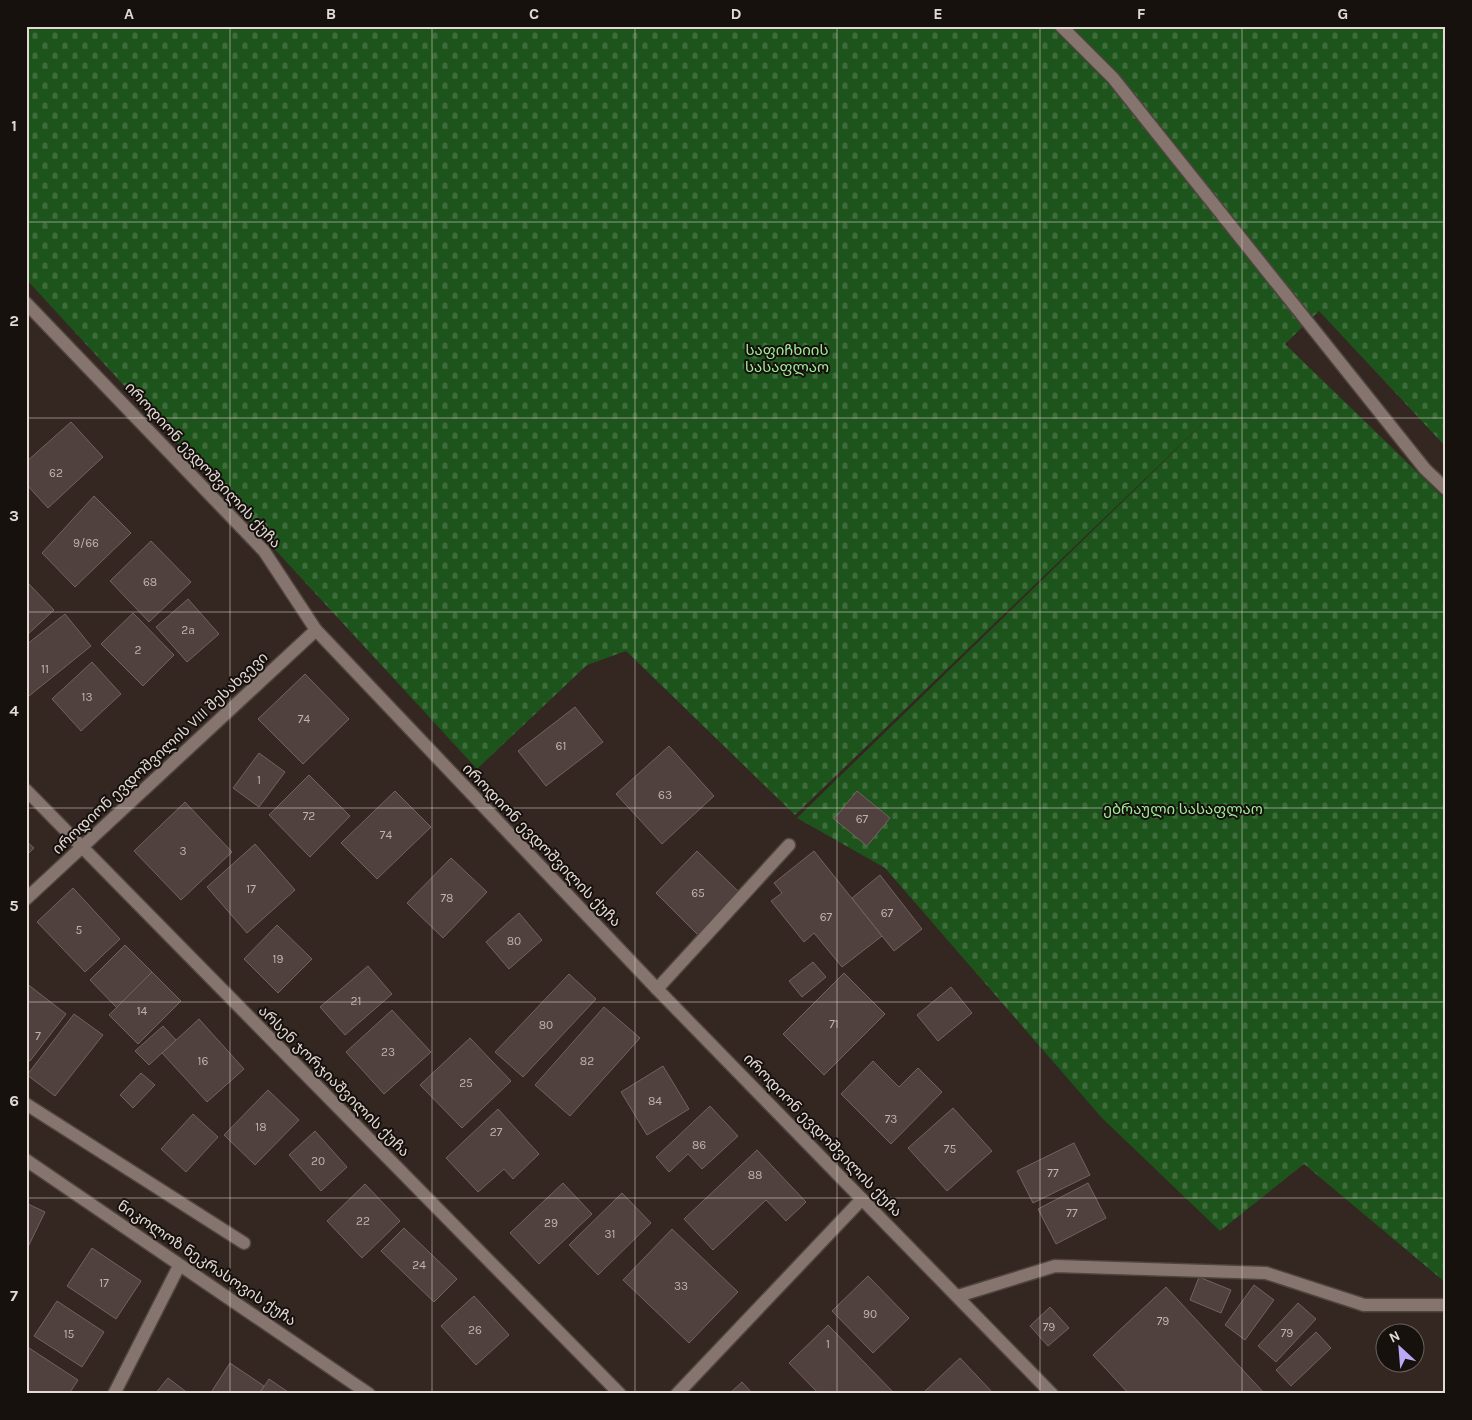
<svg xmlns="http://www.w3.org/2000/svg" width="1472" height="1420" viewBox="0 0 1472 1420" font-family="Karla,'Noto Sans Georgian',sans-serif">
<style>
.cemetery{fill:url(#cemetery-stones)}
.building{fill:#51413e;stroke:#73625f}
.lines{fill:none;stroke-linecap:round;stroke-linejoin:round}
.service-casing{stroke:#4f443f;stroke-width:15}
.minor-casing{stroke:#4f443f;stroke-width:15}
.service{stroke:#86756e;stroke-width:12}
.minor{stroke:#86756e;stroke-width:12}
.grid{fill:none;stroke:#e3d9d5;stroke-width:1;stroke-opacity:0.55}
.labels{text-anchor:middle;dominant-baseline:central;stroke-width:4;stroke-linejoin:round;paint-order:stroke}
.number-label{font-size:12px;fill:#beb3af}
.park-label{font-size:15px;fill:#9ded97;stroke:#17110e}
.street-label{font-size:15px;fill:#e3d9d5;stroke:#17110e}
.neatline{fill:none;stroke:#e3d9d5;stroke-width:2}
.grid-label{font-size:16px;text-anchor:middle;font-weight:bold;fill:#e3d9d5}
</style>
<defs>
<pattern id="cemetery-stones" width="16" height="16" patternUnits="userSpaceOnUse" patternTransform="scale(1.25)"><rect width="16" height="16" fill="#1d541b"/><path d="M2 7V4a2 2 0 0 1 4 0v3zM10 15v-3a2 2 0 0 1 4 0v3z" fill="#3e6c3b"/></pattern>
</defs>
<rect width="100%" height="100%" fill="#342620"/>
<polygon class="cemetery" points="26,26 1446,26 1446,447 1319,311 1285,344 1446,500 1446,1283 1304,1164 1220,1231 1102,1118 885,868 797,818 1223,404 795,815 626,651 587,665 477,769 26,279"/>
<g class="building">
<polygon points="71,422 103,457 48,508 26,484 26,462"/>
<polygon points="94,496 131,533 75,587 42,553"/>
<polygon points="151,541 191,582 149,622 110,581"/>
<polygon points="26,581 54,610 26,636"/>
<polygon points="188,599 219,634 187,662 156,627"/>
<polygon points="133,613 174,655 143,686 101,644"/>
<polygon points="65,614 91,646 29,696 26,692 26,645"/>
<polygon points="92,662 121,694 81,731 52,699"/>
<polygon points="305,674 349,719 303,764 258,719"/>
<polygon points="575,707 603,742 546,786 518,751"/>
<polygon points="669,746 714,796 662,844 616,794"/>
<polygon points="259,753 285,772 259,807 233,788"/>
<polygon points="309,775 350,816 310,857 269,815"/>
<polygon points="395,791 431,827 377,879 341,843"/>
<polygon points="857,791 890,818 867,846 834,819"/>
<polygon points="185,802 232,852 181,900 134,851"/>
<polygon points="26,841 34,848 26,856"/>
<polygon points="255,844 295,890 247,933 207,887"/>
<polygon points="697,851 740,893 698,935 656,893"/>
<polygon points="814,851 882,936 842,967 814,933 804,942 771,901 782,893 774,883"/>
<polygon points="451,858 487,892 443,938 407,903"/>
<polygon points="880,875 922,929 894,951 852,898"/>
<polygon points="73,888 120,939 85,972 37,922"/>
<polygon points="519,913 542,940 509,969 486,942"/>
<polygon points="277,925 312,959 278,993 244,959"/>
<polygon points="125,945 152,972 117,1008 90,980"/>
<polygon points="813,962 826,977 802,997 789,981"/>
<polygon points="368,966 392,994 345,1035 320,1007"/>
<polygon points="152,972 181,1001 138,1044 109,1015"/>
<polygon points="844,973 885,1014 824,1075 783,1034"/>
<polygon points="569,974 596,999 523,1077 495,1052"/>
<polygon points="26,983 66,1014 30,1061 26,1059"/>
<polygon points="951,987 972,1013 938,1041 917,1015"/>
<polygon points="604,1007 640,1038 570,1116 535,1085"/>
<polygon points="392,1010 431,1052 384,1094 346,1052"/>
<polygon points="74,1014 103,1035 55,1096 27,1075"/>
<polygon points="199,1019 244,1069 207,1102 162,1053"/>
<polygon points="163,1026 176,1040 149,1065 135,1051"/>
<polygon points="470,1038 511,1081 462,1128 420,1085"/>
<polygon points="873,1061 899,1087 918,1068 942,1092 891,1144 841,1094"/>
<polygon points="663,1066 689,1109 647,1135 621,1092"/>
<polygon points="141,1073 155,1085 133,1108 120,1095"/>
<polygon points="268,1090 299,1120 255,1165 224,1135"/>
<polygon points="710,1106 738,1136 702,1169 688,1154 669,1172 656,1157"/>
<polygon points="953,1108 992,1151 947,1191 908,1148"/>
<polygon points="498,1109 539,1154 513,1179 504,1169 478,1192 446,1158"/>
<polygon points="193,1114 218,1137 186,1172 161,1149"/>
<polygon points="315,1131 347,1167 321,1191 289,1155"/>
<polygon points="1074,1143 1090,1175 1033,1203 1017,1171"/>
<polygon points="757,1150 806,1202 786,1221 766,1200 713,1250 684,1219"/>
<polygon points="563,1183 592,1214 539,1264 510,1233"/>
<polygon points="1088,1183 1106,1218 1056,1244 1038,1209"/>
<polygon points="365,1184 400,1221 362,1258 327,1221"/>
<polygon points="622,1193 651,1223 598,1275 569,1245"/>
<polygon points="26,1203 45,1212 26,1251"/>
<polygon points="404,1228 457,1279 434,1302 381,1251"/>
<polygon points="672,1229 738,1292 689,1343 623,1280"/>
<polygon points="92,1248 141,1281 116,1319 67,1286"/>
<polygon points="868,1276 909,1318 873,1353 832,1311"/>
<polygon points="1199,1277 1231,1290 1221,1313 1190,1300"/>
<polygon points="1254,1285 1274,1300 1245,1340 1225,1325"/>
<polygon points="1166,1287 1265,1394 1129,1394 1093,1355"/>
<polygon points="474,1296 509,1335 476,1365 441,1326"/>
<polygon points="57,1301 104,1332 82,1367 34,1336"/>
<polygon points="1298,1303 1316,1319 1276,1362 1258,1346"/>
<polygon points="1050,1307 1069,1328 1048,1346 1030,1326"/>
<polygon points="828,1325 895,1394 819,1394 789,1363"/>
<polygon points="1316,1332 1331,1348 1291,1386 1276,1370"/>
<polygon points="26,1346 78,1380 69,1394 26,1394"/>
<polygon points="960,1358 994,1394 926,1394 924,1392"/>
<polygon points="230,1363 264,1386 259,1394 210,1394"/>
<polygon points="168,1378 189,1394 155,1394"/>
<polygon points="269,1379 291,1394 259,1394"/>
<polygon points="742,1382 753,1394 729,1394"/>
</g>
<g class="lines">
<defs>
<g id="service">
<polyline points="1061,26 1113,78 1425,469 1446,489"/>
<polyline points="26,1104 244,1243"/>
<polyline points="958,1296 1055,1266 1266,1273 1364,1305 1446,1305"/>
</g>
<g id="minor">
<polyline points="26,303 264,551 316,630 657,989 1052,1394"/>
<polyline points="26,790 620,1394"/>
<polyline points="26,899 316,630"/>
<polyline points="657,989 789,845"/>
<polyline points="26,1160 369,1394"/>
<polyline points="114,1394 179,1266"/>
<polyline points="677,1394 862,1199"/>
</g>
</defs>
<use href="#service" class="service-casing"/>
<use href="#minor" class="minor-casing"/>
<use href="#service" class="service"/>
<use href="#minor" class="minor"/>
</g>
<path class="grid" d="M230,26V1394M432,26V1394M635,26V1394M837,26V1394M1040,26V1394M1242,26V1394M26,222H1446M26,418H1446M26,612H1446M26,808H1446M26,1002H1446M26,1198H1446"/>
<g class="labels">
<g class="number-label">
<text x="56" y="473">62</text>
<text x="86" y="543">9/66</text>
<text x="150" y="582">68</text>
<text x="188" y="630">2a</text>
<text x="138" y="650">2</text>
<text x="45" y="669">11</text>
<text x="87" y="697">13</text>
<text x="304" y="719">74</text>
<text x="561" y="746">61</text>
<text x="259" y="780">1</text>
<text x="665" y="795">63</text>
<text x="309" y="816">72</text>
<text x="862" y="819">67</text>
<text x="386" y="835">74</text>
<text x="183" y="851">3</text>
<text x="251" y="889">17</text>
<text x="698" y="893">65</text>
<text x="447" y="898">78</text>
<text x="887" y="913">67</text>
<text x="826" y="917">67</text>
<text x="79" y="930">5</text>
<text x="514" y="941">80</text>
<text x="278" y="959">19</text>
<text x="356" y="1001">21</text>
<text x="142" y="1011">14</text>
<text x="834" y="1024">71</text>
<text x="546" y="1025">80</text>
<text x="38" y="1036">7</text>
<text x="388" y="1052">23</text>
<text x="203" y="1061">16</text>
<text x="587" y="1061">82</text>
<text x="466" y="1083">25</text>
<text x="655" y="1101">84</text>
<text x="891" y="1119">73</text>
<text x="261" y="1127">18</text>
<text x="496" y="1132">27</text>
<text x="699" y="1145">86</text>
<text x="950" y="1149">75</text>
<text x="318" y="1161">20</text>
<text x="1053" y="1173">77</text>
<text x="755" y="1175">88</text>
<text x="1072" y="1213">77</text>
<text x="363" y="1221">22</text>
<text x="551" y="1223">29</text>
<text x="610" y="1234">31</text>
<text x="419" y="1265">24</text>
<text x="104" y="1283">17</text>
<text x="681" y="1286">33</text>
<text x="870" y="1314">90</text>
<text x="1163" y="1321">79</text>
<text x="1049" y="1327">79</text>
<text x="475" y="1330">26</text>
<text x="1287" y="1333">79</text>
<text x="69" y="1334">15</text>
<text x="828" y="1344">1</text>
</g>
<g class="park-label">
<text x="787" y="350">საფიჩხიის<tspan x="787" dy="17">სასაფლაო</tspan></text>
<text x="1183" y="809">ებრაული სასაფლაო</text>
</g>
<g class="street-label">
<text transform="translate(203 465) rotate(47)">იროდიონ ევდოშვილის ქუჩა</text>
<text transform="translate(160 753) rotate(-43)">იროდიონ ევდოშვილის VIII შესახვევი</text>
<text transform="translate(542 845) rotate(46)">იროდიონ ევდოშვილის ქუჩა</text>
<text transform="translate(334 1081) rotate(45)">არსენ ჯორჯიაშვილის ქუჩა</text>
<text transform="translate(823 1135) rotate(46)">იროდიონ ევდოშვილის ქუჩა</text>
<text transform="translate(207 1263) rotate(34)">ნიკოლოზ ნეკრასოვის ქუჩა</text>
</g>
</g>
<rect width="1472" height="1420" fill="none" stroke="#17110e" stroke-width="55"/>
<g transform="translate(1400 1348) rotate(334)"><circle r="24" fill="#17110e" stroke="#69615e"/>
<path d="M0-4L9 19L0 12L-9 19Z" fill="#bca9f5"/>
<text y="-8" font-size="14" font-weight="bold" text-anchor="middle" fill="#e3d9d5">N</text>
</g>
<rect x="28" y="28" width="1416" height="1364" class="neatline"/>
<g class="grid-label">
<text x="129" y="19">A</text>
<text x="331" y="19">B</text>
<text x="534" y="19">C</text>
<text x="736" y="19">D</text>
<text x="938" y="19">E</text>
<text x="1141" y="19">F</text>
<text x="1343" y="19">G</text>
<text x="14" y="131">1</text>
<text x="14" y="326">2</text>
<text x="14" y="521">3</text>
<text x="14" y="716">4</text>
<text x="14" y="911">5</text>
<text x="14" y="1106">6</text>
<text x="14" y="1301">7</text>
</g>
</svg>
